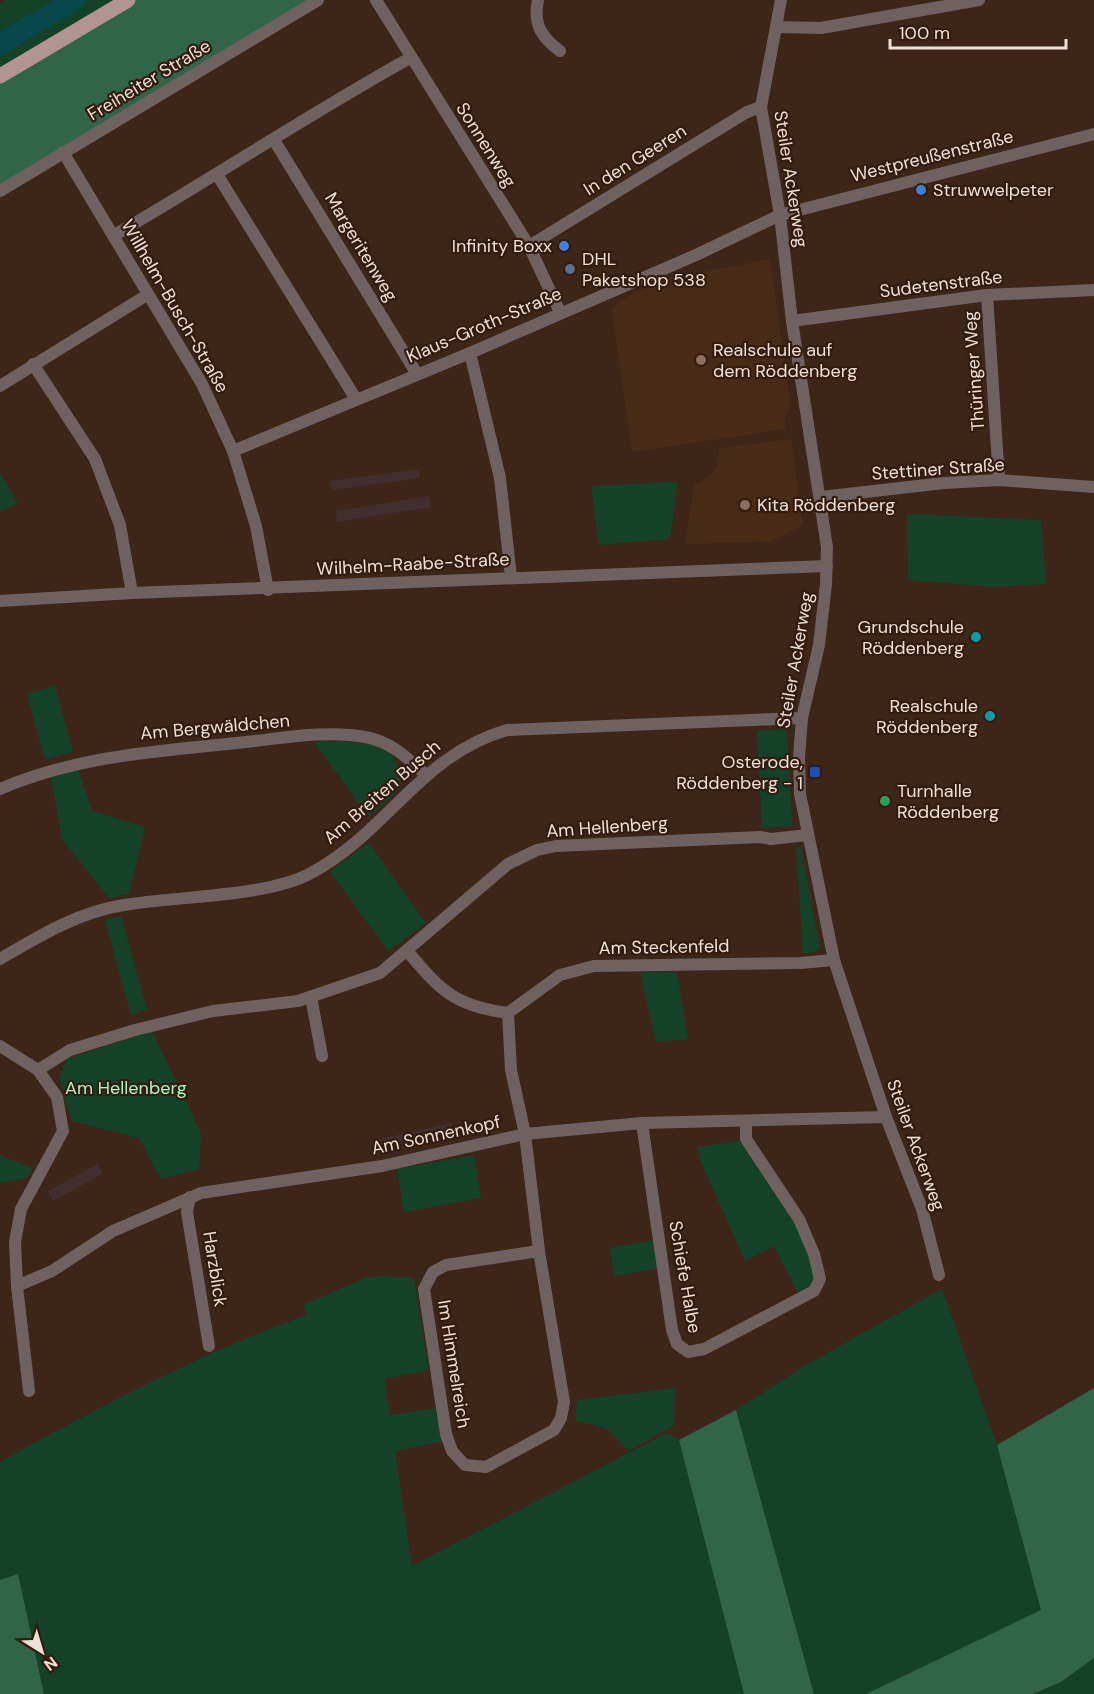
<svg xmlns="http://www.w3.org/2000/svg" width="1094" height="1694" viewBox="0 0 1094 1694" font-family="'DM Sans',sans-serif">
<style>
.built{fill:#472b17}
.industrial{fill:#422e2e}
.green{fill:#144229}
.forest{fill:#316547}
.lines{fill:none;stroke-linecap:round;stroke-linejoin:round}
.river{stroke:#08484d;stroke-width:21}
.minor{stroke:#706161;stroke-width:12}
.major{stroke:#b39495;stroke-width:15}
.shop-dot{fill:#3f7fe0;stroke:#331c0d;stroke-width:2}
.service-dot{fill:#5c6f8a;stroke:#331c0d;stroke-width:2}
.education-dot{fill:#8d6e63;stroke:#331c0d;stroke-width:2}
.culture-dot{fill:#0f9aa8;stroke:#331c0d;stroke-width:2}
.transit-dot{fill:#1a4fb4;stroke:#331c0d;stroke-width:2}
.leisure-dot{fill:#2e9e5b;stroke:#331c0d;stroke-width:2}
.labels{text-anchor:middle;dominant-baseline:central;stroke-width:4.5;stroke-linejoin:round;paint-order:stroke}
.street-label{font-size:18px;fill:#efdfd6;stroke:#331c0d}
.poi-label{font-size:18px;fill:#efdfd6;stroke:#331c0d;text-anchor:start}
.park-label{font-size:18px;fill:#a8f8c6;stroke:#331c0d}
</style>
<rect width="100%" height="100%" fill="#3d2617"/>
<g class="built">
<polygon points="770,259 791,408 785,416 785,429 632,452 612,311 615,305 634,292 682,276"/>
<polygon points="791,439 803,525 769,542 685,544 694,485 709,477 717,465 719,448"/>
</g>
<g class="industrial">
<polygon points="419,469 420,478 332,490 330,481"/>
<polygon points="429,496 431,507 337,522 336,511"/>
<polygon points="451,1123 453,1130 374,1148 372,1141"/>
<polygon points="98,1164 102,1174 53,1201 48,1191"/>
</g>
<g class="green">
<polygon points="5,0 115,0 0,68 0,4"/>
<polygon points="0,472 18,504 0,512"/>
<polygon points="678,482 670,539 599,545 591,486"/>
<polygon points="907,514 1041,520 1046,584 994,587 908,580"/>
<polygon points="55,686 73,752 45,760 27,694"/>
<polygon points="787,729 792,826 762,828 757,731"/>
<path d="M342,741C360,743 380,744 394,756L393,759C415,783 386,802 369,817L314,742Z"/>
<polygon points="78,769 92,811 145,827 129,894 109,898 62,839 51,777"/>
<polygon points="369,843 426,923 388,951 330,871"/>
<polygon points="796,846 801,849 820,948 816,952 803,953"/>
<polygon points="121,916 147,1010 131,1015 105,920"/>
<polygon points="640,972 677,972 688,1039 656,1042"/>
<polygon points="152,1031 201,1133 199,1169 161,1179 139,1138 72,1121 59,1078 67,1059"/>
<polygon points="741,1141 796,1225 816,1275 813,1284 798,1293 774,1246 745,1261 701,1162 697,1147"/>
<polygon points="0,1155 33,1169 27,1178 0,1183"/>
<polygon points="474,1155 481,1198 404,1212 397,1169"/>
<polygon points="654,1240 659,1268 614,1276 610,1248"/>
<path d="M381,1276L414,1278L429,1370L385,1379L390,1415L438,1408L444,1441L395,1451L412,1566L667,1433L679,1440L744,1694H44L18,1575L0,1580V1462C99,1407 200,1353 307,1315L303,1305L366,1278Z"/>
<polygon points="942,1289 997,1445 1041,1610 866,1694 814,1694 736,1410 806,1365"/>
<polygon points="675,1388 674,1425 629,1451 607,1429 575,1420 577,1400"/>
<polygon points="1094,1658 1094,1694 1033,1694 1061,1682"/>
</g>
<g class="forest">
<polygon points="136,0 310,0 0,187 0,80"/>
<polygon points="1094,1388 1094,1658 1061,1682 1033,1694 866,1694 1041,1610 997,1445"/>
<polygon points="736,1410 814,1694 744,1694 679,1440"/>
<polygon points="18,1574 44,1694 0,1694 0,1580"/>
</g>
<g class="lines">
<polyline class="river" points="0,44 75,0"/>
<g class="minor">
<polyline points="376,0 529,246 560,312"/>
<path d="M538,0C533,24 541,37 560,51"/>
<polyline points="781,0 761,107 780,215 792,321 827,547 826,584 819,645 802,718 799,757 800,794 834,960 886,1117 922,1209 939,1275"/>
<polyline points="777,27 821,28 979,0"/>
<polyline points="274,140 417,374"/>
<polyline points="63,152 202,384 233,451 256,526 268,590"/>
<polyline points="218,176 356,399"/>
<polyline points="0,191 318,0"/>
<path d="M113,236C213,178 309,114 410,58"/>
<polyline points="529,246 747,112 761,107"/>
<polyline points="987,295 999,480"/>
<polyline points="792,321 987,295 1094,290"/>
<polyline points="470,353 500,478 511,577"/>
<polyline points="33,364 95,459 120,525 132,593"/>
<polyline points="0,386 147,295"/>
<polyline points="233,451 470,353 696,255 780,215 1094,134"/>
<polyline points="821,497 944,483 999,480 1094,487"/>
<polyline points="0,601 132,593 827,566"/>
<path d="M0,789C79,755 161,751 246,742C284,738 327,730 365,737C390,741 408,758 426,775"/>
<path d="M408,952C441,991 455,1006 508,1013L560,975L594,966L800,963L834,960"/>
<path d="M0,959C39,936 78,912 124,905C176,896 268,897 311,873C388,832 420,755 507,730L802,718"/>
<polyline points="311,997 322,1056"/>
<polyline points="508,1013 511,1070 525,1134 539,1251 564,1402 561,1418 554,1430 486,1467 465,1465 452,1451 446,1434 424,1289 433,1272 446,1265 539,1251"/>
<polyline points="0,1046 38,1070 57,1097 63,1131 21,1209 15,1242 17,1286 29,1391"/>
<polyline points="38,1070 70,1050 135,1030 213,1011 298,1001 380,973 508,864 537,850 556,846 760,837 771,839 808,835"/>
<polyline points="642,1123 672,1330 677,1344 688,1352 704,1349 814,1291 820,1279 814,1254 799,1219 746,1139 746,1121"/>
<polyline points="190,1197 187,1212 209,1346"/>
<polyline points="17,1286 52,1271 113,1231 201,1193 382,1166 525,1134 642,1123 886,1117"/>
</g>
<polyline class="major" points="0,76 128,0"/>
</g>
<g class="shop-dot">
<circle cx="921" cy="190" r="6"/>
<circle cx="564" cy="246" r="6"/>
</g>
<circle class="service-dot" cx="570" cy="269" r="6"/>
<g class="education-dot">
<circle cx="701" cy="360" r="6"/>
<circle cx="745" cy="505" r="6"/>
</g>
<g class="culture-dot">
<circle cx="976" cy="637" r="6"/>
<circle cx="990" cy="716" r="6"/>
</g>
<rect class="transit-dot" x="809" y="766" width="12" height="12" rx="3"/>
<circle class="leisure-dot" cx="885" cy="801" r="6"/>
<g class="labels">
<g class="street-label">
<text transform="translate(149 80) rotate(-31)">Freiheiter Straße</text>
<text transform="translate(486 145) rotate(58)">Sonnenweg</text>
<text transform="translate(932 156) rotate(-14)">Westpreußenstraße</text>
<text transform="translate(635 160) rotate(-32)">In den Geeren</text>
<text transform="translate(791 179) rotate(81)">Steiler Ackerweg</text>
<text transform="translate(361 247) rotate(59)">Margeritenweg</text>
<text transform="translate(941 284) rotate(-7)">Sudetenstraße</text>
<text transform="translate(175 306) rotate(60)">Willhelm-Busch-Straße</text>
<text transform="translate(484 325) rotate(-23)">Klaus-Groth-Straße</text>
<text transform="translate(974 371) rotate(-94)">Thüringer Weg</text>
<text transform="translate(938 469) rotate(-4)">Stettiner Straße</text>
<text transform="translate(413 564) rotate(-3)">Wilhelm-Raabe-Straße</text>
<text transform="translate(795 660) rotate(-80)">Steiler Ackerweg</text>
<text transform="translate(215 727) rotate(-5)">Am Bergwäldchen</text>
<text transform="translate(382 792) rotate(-41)">Am Breiten Busch</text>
<text transform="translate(607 827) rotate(-4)">Am Hellenberg</text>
<text transform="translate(664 947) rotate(-1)">Am Steckenfeld</text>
<text transform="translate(436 1135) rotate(-12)">Am Sonnenkopf</text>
<text transform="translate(916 1145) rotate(70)">Steiler Ackerweg</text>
<text transform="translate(215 1269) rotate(81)">Harzblick</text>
<text transform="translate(685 1277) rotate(80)">Schiefe Halbe</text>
<text transform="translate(454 1364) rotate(81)">Im Himmelreich</text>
</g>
<g class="poi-label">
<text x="933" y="190">Struwwelpeter</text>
<text x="552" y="246" text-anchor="end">Infinity Boxx</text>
<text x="582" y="259">DHL<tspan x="582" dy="21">Paketshop 538</tspan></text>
<text x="713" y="350">Realschule auf<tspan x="713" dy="21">dem Röddenberg</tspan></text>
<text x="757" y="505">Kita Röddenberg</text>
<text x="964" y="627" text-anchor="end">Grundschule<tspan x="964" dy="21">Röddenberg</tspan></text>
<text x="978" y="706" text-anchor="end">Realschule<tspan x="978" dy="21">Röddenberg</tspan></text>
<text x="803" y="762" text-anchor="end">Osterode,<tspan x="803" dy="21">Röddenberg - 1</tspan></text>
<text x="897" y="791">Turnhalle<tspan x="897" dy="21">Röddenberg</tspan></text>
</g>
<g class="park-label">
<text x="126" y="1088">Am Hellenberg</text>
</g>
</g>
<g transform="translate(42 1652) rotate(143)" stroke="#331c0d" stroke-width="4.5" paint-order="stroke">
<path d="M0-4.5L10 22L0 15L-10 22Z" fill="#efdfd6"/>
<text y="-9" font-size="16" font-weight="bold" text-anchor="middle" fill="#efdfd6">N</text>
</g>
<path d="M890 39v9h176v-9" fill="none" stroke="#efdfd6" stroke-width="3"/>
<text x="899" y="39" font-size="18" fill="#efdfd6" stroke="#331c0d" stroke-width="4.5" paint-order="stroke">100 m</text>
</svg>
